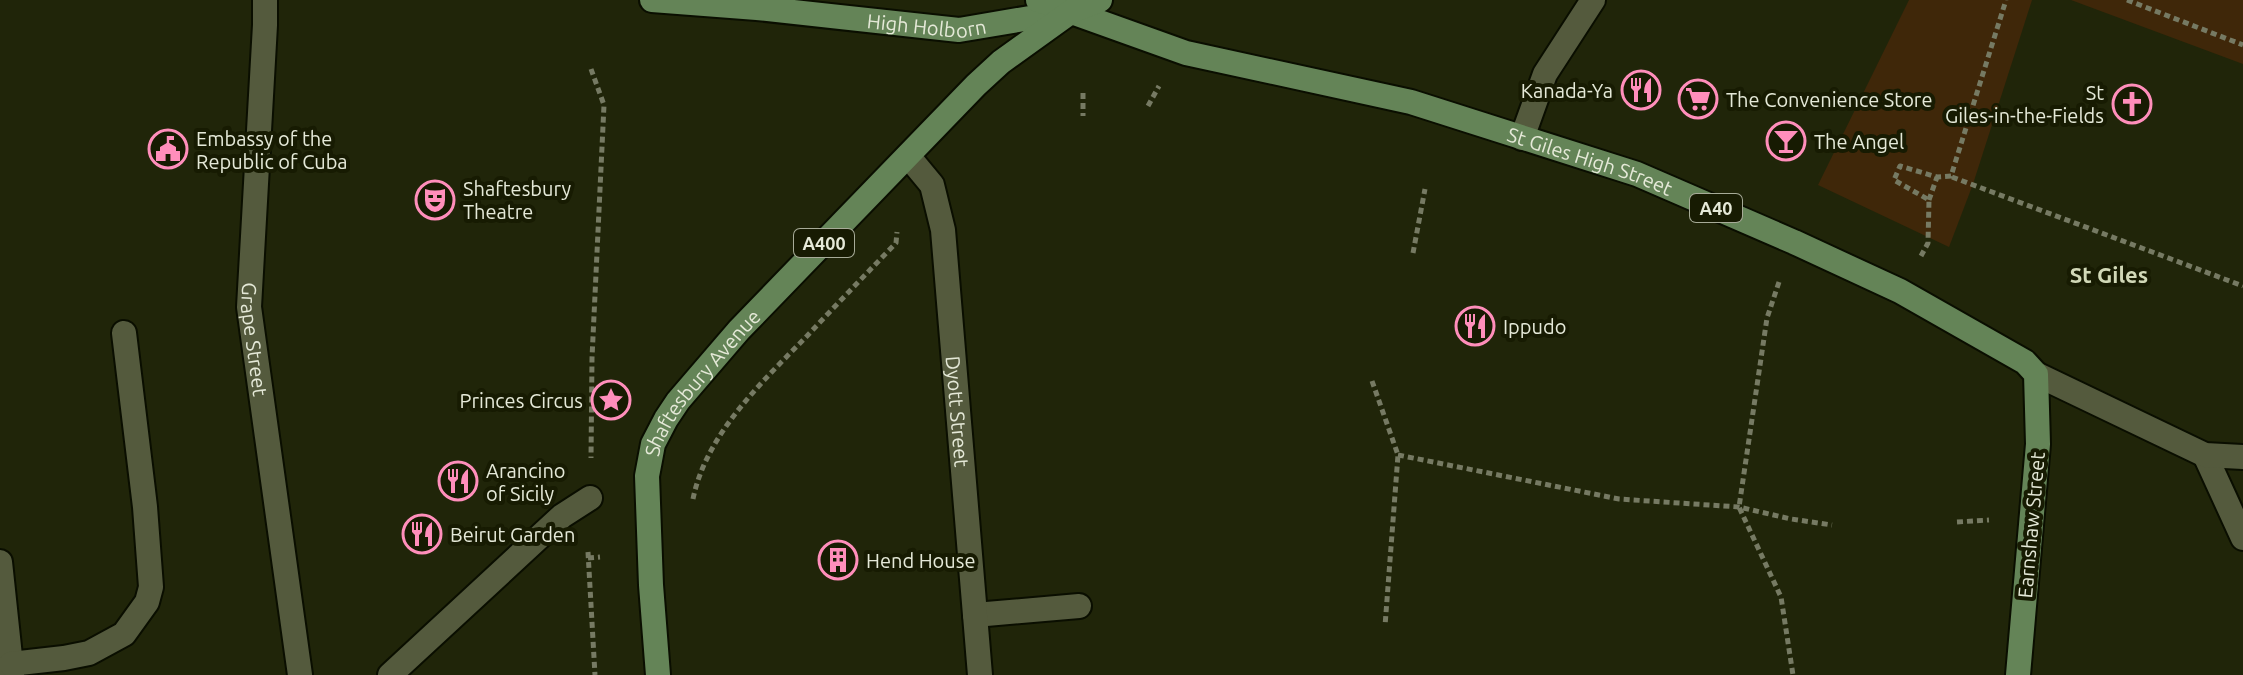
<svg xmlns="http://www.w3.org/2000/svg" width="2243" height="675" viewBox="0 0 2243 675" font-family="Ubuntu,sans-serif">
<style>
.green{fill:#3f2709}
.lines{fill:none;stroke-linecap:round;stroke-linejoin:round}
.service-casing{stroke:#0a0e00;stroke-width:28}
.pedestrian-casing{stroke:#0a0e00;stroke-width:28}
.minor-casing{stroke:#0a0e00;stroke-width:28}
.tertiary-casing{stroke:#0a0e00;stroke-width:28}
.primary-casing{stroke:#0a0e00;stroke-width:28}
.path{stroke:#767a63;stroke-width:5;stroke-dasharray:6 4;stroke-linecap:butt}
.service{stroke:#545a3d;stroke-width:24}
.pedestrian{stroke:#545a3d;stroke-width:24}
.minor{stroke:#545a3d;stroke-width:24}
.tertiary{stroke:#545a3d;stroke-width:24}
.primary{stroke:#648457;stroke-width:24}
.labels{text-anchor:middle;dominant-baseline:central;stroke-width:8;stroke-linejoin:round;paint-order:stroke}
.shield{fill:#171b02;stroke:#a7ab98;stroke-width:2}
.shield-label{font-size:18px;font-weight:bold;fill:#e5e9d8}
.street-label{font-size:20px;fill:#e5e9d8;stroke:#171b02}
.poi-label{font-size:20px;fill:#e5e9d8;stroke:#171b02;text-anchor:start}
.neighbourhood-label{font-size:22px;font-weight:bold;fill:#d1d8b7;stroke:#171b02}
</style>
<rect width="100%" height="100%" fill="#202509"/>
<g class="green">
<polygon points="1909,0 2032,0 1973,184 1949,247 1818,185"/>
<polygon points="2071,0 2243,0 2243,64"/>
</g>
<g class="lines">
<defs>
<g id="service">
<path id="s1" d="M265,0V25L249,307L300,675"/>
<polyline points="0,562 12,675"/>
<polyline points="975,615 1079,606"/>
<polyline points="11,664 64,658 89,653 124,634 147,602 151,587 145,507 124,333"/>
</g>
<g id="pedestrian">
<polyline points="2205,455 2243,538"/>
<polyline points="390,675 562,516 590,498"/>
</g>
<g id="minor">
<polyline points="1522,138 1545,74 1593,0"/>
<path id="s2" d="M908,156L932,185L943,230L980,675"/>
</g>
<polyline id="tertiary" points="2036,374 2205,455 2243,457"/>
<g id="primary">
<path id="s3" d="M652,0L757,8L959,30L1065,12"/>
<path id="s4" d="M1038,0L1186,53L1411,102L1637,174L1794,242L1900,291L2025,362L2036,374L2038,444L2018,675"/>
<path id="s5" d="M658,675L651,585L647,476L653,444L666,419L678,401L739,330L976,85L1001,62L1072,11L1100,0"/>
</g>
</defs>
<use href="#service" class="service-casing"/>
<use href="#pedestrian" class="pedestrian-casing"/>
<use href="#minor" class="minor-casing"/>
<use href="#tertiary" class="tertiary-casing"/>
<use href="#primary" class="primary-casing"/>
<g class="path">
<polyline points="2127,0 2243,45"/>
<polyline points="591,69 604,105 592,358 591,458"/>
<polyline points="1083,93 1083,116"/>
<polyline points="1148,106 1159,86"/>
<polyline points="1952,177 2243,286"/>
<polyline points="1929,200 1937,177"/>
<polyline points="1413,253 1425,189"/>
<polyline points="1921,256 1928,243 1929,200 1894,180 1900,166 1937,177 1951,176 2006,0"/>
<polyline points="1779,282 1767,318 1739,507 1781,597 1793,675"/>
<polyline points="1372,381 1398,455 1385,626"/>
<polyline points="1398,455 1619,499 1739,507 1791,519 1832,525"/>
<path d="M693,499C706,434 762,382 807,336C836,305 866,274 896,243L897,232"/>
<polyline points="1957,522 1989,520"/>
<polyline points="588,552 595,675"/>
<polyline points="588,558 600,557"/>
</g>
<use href="#service" class="service"/>
<use href="#pedestrian" class="pedestrian"/>
<use href="#minor" class="minor"/>
<use href="#tertiary" class="tertiary"/>
<use href="#primary" class="primary"/>
</g>
<defs>
<symbol id="restaurant-ring" viewBox="-11 -11 22 22"><circle r="9.5" fill="#171b02" stroke="#ff8ebb" stroke-width="1.5"/><path d="M-5-6h1v4h1v-4h1v4h1v-4h1v5L-1.5 .5V6h-2V.5L-5-1ZM5-6V6H3V1.5H1.5Q1.5-4 5-6Z" fill="#ff8ebb"/></symbol>
<symbol id="supermarket-ring" viewBox="-11 -11 22 22"><circle r="9.5" fill="#171b02" stroke="#ff8ebb" stroke-width="1.5"/><path d="M-6-5.5h2.5l.6 2H6L4.5 2H-2.5L-4.4-4H-6ZM-1.5 3.2a1.3 1.3 0 1 0 .1 0ZM3 3.2a1.3 1.3 0 1 0 .1 0Z" fill="#ff8ebb"/></symbol>
<symbol id="church-ring" viewBox="-11 -11 22 22"><circle r="9.5" fill="#171b02" stroke="#ff8ebb" stroke-width="1.5"/><path d="M-1.2-6h2.4v3.5h3.3v2.4h-3.3V6h-2.4V-.1h-3.3v-2.4h3.3Z" fill="#ff8ebb"/></symbol>
<symbol id="bar-ring" viewBox="-11 -11 22 22"><circle r="9.5" fill="#171b02" stroke="#ff8ebb" stroke-width="1.5"/><path d="M-6-5H6L.8 .8V4.5H3.5V6h-7V4.5H-.8V.8Z" fill="#ff8ebb"/></symbol>
<symbol id="civic-ring" viewBox="-11 -11 22 22"><circle r="9.5" fill="#171b02" stroke="#ff8ebb" stroke-width="1.5"/><path d="M-.6-6.5H3V-4.5H.6V-3L4-1V1h2V6H-6V1h2V-1L-.6-3ZM-1.2 2.5V6h2.4V2.5Z" fill="#ff8ebb"/></symbol>
<symbol id="theatre-ring" viewBox="-11 -11 22 22"><circle r="9.5" fill="#171b02" stroke="#ff8ebb" stroke-width="1.5"/><path d="M-5-5.5Q0-4 5-5.5V0Q5 5 0 6Q-5 5-5 0ZM-3.3-2.5H-1v1.5H-3.3ZM1-2.5H3.3v1.5H1ZM-2.8 1Q0 5.5 2.8 1Z" fill="#ff8ebb"/></symbol>
<symbol id="sight-ring" viewBox="-11 -11 22 22"><circle r="9.5" fill="#171b02" stroke="#ff8ebb" stroke-width="1.5"/><path d="M0-6L1.8-2.2L6-1.7L2.9 1.2L3.7 5.4L0 3.3L-3.7 5.4L-2.9 1.2L-6-1.7L-1.8-2.2Z" fill="#ff8ebb"/></symbol>
<symbol id="building-ring" viewBox="-11 -11 22 22"><circle r="9.5" fill="#171b02" stroke="#ff8ebb" stroke-width="1.5"/><path d="M-4-6H4V6H1V3H-1V6H-4ZM-2.5-4.3h1.7v1.8h-1.7ZM.8-4.3h1.7v1.8H.8ZM-2.5-1h1.7V.8h-1.7ZM.8-1h1.7V.8H.8Z" fill="#ff8ebb"/></symbol>
</defs>
<g fill-rule="evenodd">
<use href="#restaurant-ring" x="1619" y="68" width="44" height="44"/>
<use href="#supermarket-ring" x="1676" y="77" width="44" height="44"/>
<use href="#church-ring" x="2110" y="82" width="44" height="44"/>
<use href="#bar-ring" x="1764" y="119" width="44" height="44"/>
<use href="#civic-ring" x="146" y="127" width="44" height="44"/>
<use href="#theatre-ring" x="413" y="178" width="44" height="44"/>
<use href="#restaurant-ring" x="1453" y="304" width="44" height="44"/>
<use href="#sight-ring" x="589" y="378" width="44" height="44"/>
<use href="#restaurant-ring" x="436" y="459" width="44" height="44"/>
<use href="#restaurant-ring" x="400" y="512" width="44" height="44"/>
<use href="#building-ring" x="816" y="538" width="44" height="44"/>
</g>
<g class="labels">
<g class="shield">
<rect x="1690" y="194" width="52" height="28" rx="6"/>
<rect x="794" y="229" width="60" height="28" rx="6"/>
</g>
<g class="shield-label">
<text x="1716" y="208">A40</text>
<text x="824" y="243">A400</text>
</g>
<g class="street-label">
<text stroke="none"><textPath href="#s3" startOffset="276">High Holborn</textPath></text>
<text stroke="none"><textPath href="#s4" startOffset="576">St Giles High Street</textPath></text>
<text stroke="none"><textPath href="#s1" startOffset="340">Grape Street</textPath></text>
<text stroke="none"><textPath href="#s5" startOffset="310">Shaftesbury Avenue</textPath></text>
<text stroke="none"><textPath href="#s2" startOffset="266">Dyott Street</textPath></text>
<text transform="translate(2031 525) rotate(-85)">Earnshaw Street</text>
</g>
<g class="poi-label">
<text x="1613" y="90" text-anchor="end">Kanada-Ya</text>
<text x="2104" y="92" text-anchor="end">St<tspan x="2104" dy="23">Giles-in-the-Fields</tspan></text>
<text x="1726" y="99">The Convenience Store</text>
<text x="196" y="138">Embassy of the<tspan x="196" dy="23">Republic of Cuba</tspan></text>
<text x="1814" y="141">The Angel</text>
<text x="463" y="188">Shaftesbury<tspan x="463" dy="23">Theatre</tspan></text>
<text x="1503" y="326">Ippudo</text>
<text x="583" y="400" text-anchor="end">Princes Circus</text>
<text x="486" y="470">Arancino<tspan x="486" dy="23">of Sicily</tspan></text>
<text x="450" y="534">Beirut Garden</text>
<text x="866" y="560">Hend House</text>
</g>
<g class="neighbourhood-label">
<text x="2109" y="274">St Giles</text>
</g>
</g>
</svg>
